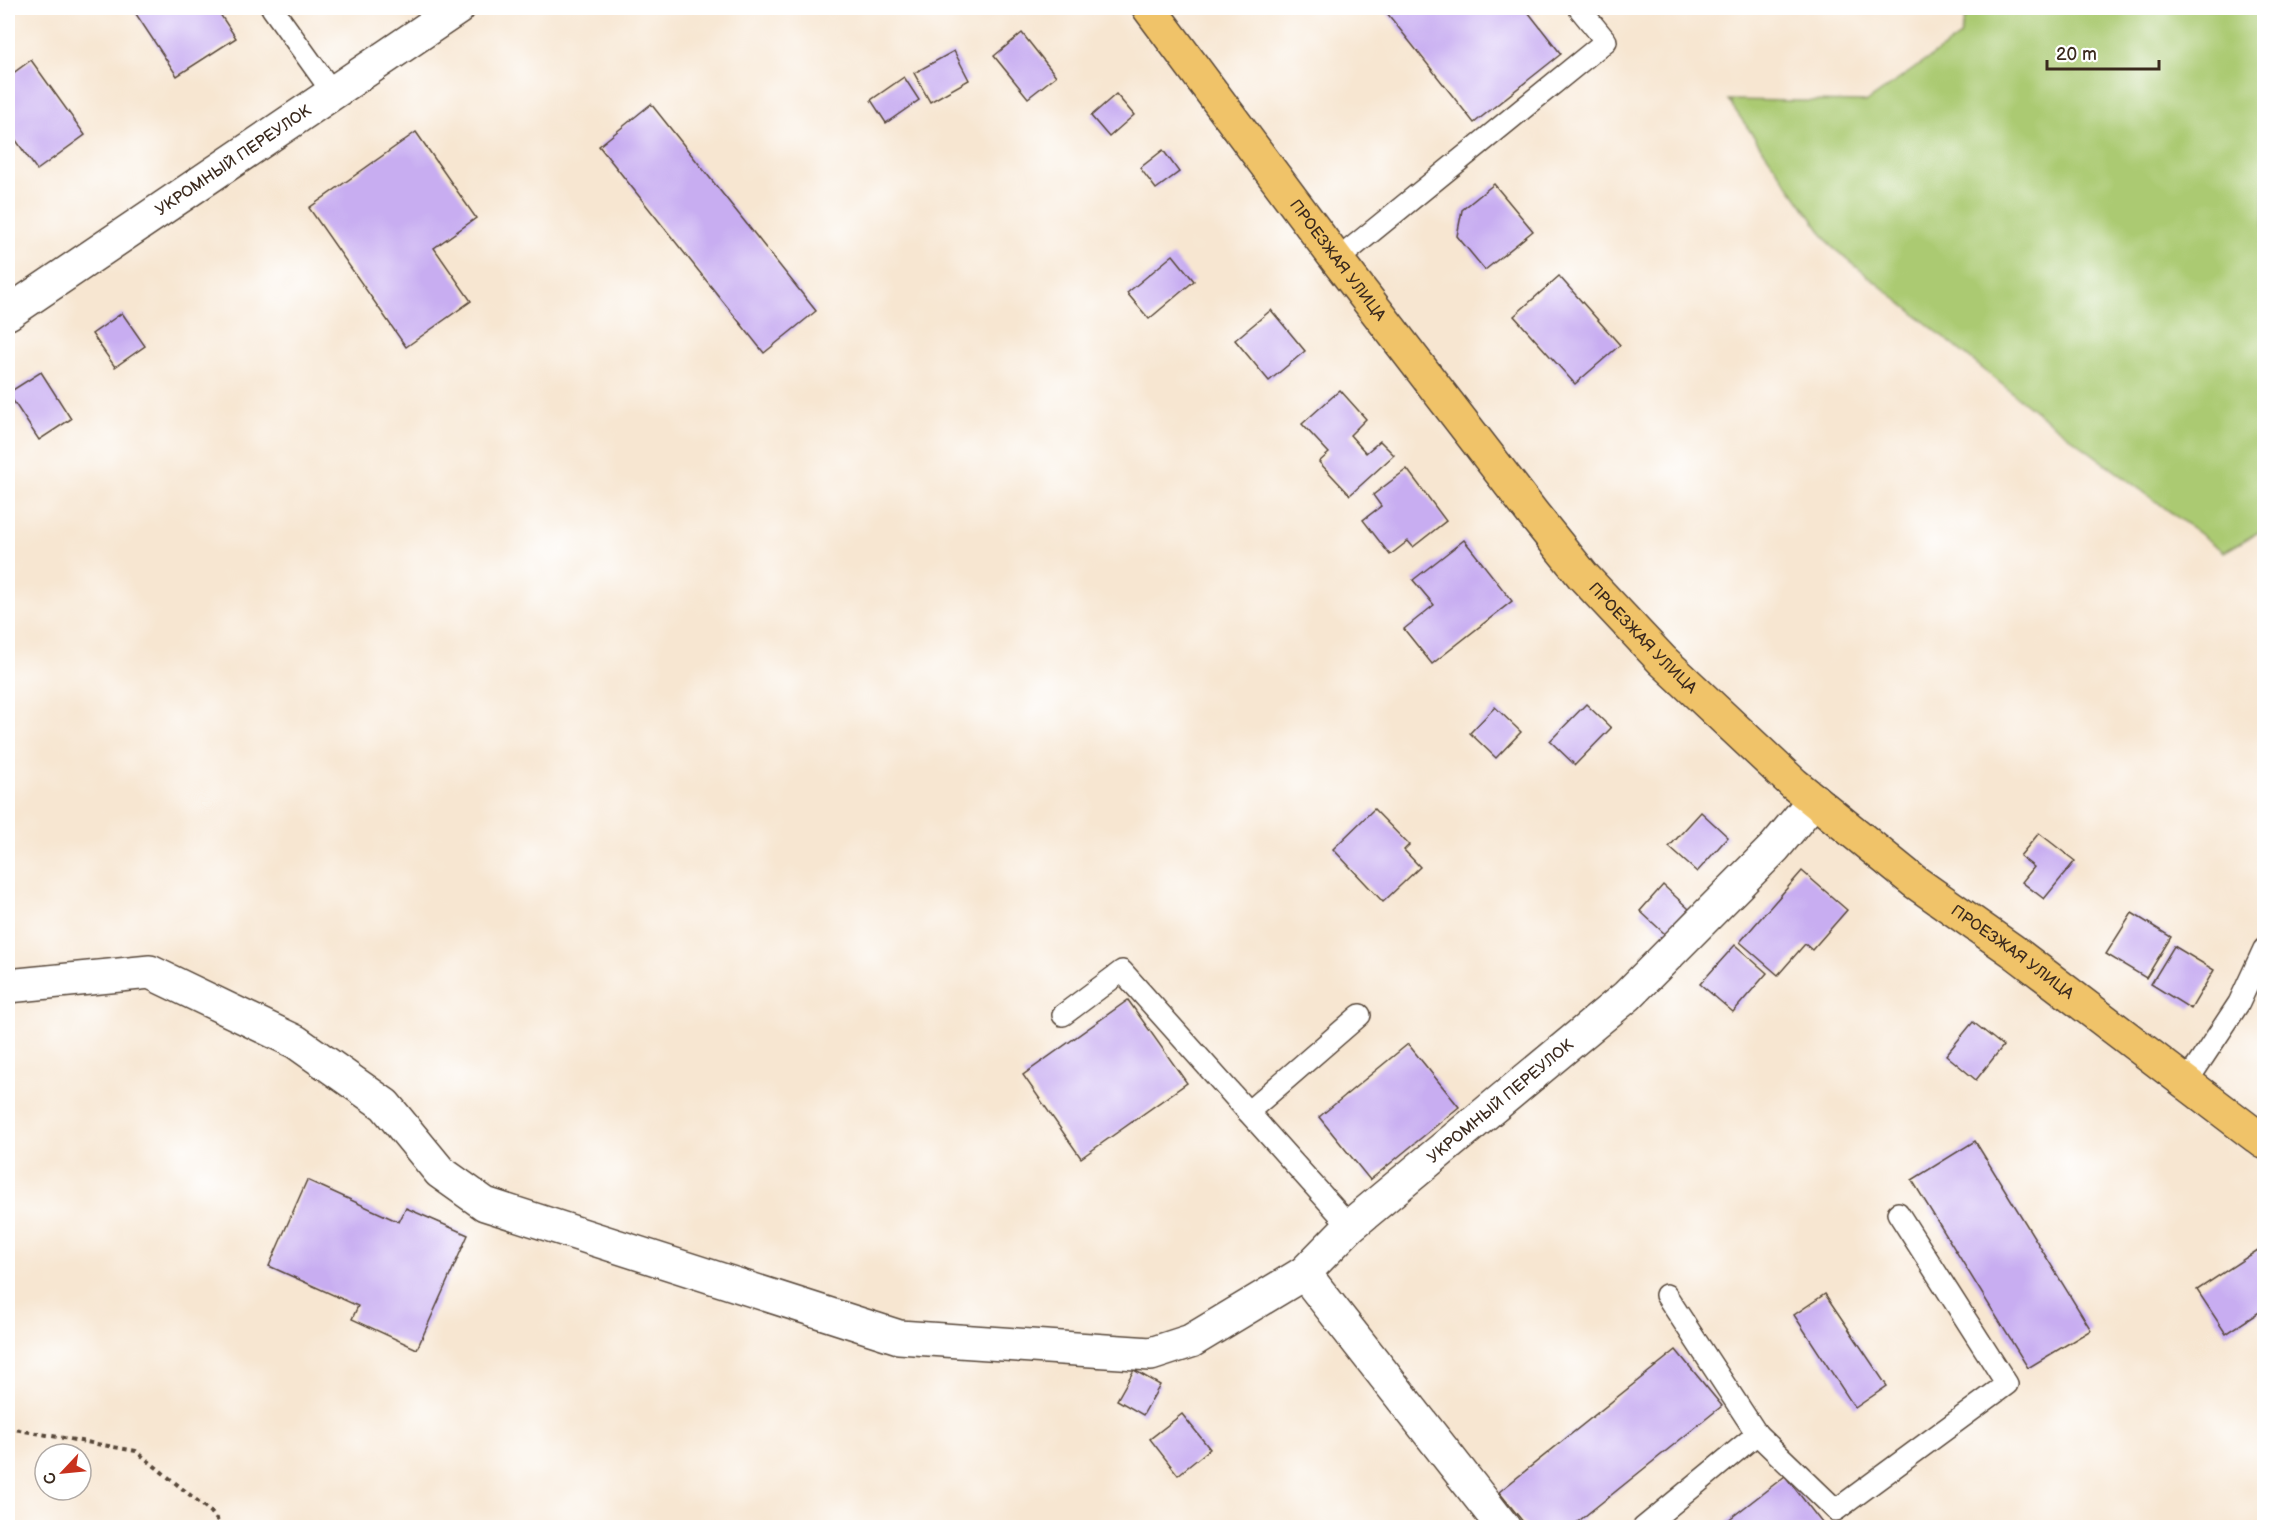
<svg xmlns="http://www.w3.org/2000/svg" width="2272" height="1535" viewBox="0 0 2272 1535" font-family="'Balsamiq Sans',sans-serif">
<style>
.green{fill:#abca72;stroke:#737a48;stroke-width:1.5}
.building{fill:#c8adf1}
.lines{fill:none;stroke-linecap:round;stroke-linejoin:round}
.lane-casing{stroke:#574639;stroke-width:24}
.street-casing{stroke:#574639;stroke-width:36}
.primary-casing{stroke:#574639;stroke-width:36}
.path{stroke:#574639;stroke-width:4;stroke-dasharray:4.5 4.5;stroke-linecap:butt}
.lane{stroke:#fff;stroke-width:21}
.street{stroke:#fff;stroke-width:33}
.primary{stroke:#f0c369;stroke-width:33}
.labels{text-anchor:middle;dominant-baseline:central;stroke-width:6;stroke-linejoin:round;paint-order:stroke}
.street-label{font-size:16px;fill:#3b2a1e;stroke:#fff}
</style>
<rect width="100%" height="100%" fill="#fff"/>
<filter id="ink" filterUnits="userSpaceOnUse"><feTurbulence type="fractalNoise" baseFrequency=".0167" numOctaves="2"/><feDisplacementMap in="SourceGraphic" scale="12" xChannelSelector="R" yChannelSelector="G"/><feConvolveMatrix kernelMatrix="1 2 1 2 8 2 1 2 1" color-interpolation-filters="sRGB"/></filter>
<filter id="wash" filterUnits="userSpaceOnUse"><feTurbulence type="fractalNoise" baseFrequency=".008" numOctaves="4" result="noise"/><feDisplacementMap in="SourceGraphic" scale="24" xChannelSelector="R" yChannelSelector="G"/><feGaussianBlur stdDeviation="1.35" result="paint"/><feColorMatrix in="noise" values="0 0 0 0 0 0 0 0 0 0 0 0 0 0 0 0 0 1.4 0 .05"/><feComposite in="paint" operator="in"/></filter>
<g filter="url(#wash)">
<rect width="100%" height="100%" fill="#f7e6d1"/>
<polygon class="green" points="1968,8 2264,8 2264,529 2224,552 2035,411 1832,247 1728,100 1867,102 1960,36"/>
<g id="blocks">
<g class="building">
<polygon points="132,8 216,8 236,38 177,76"/>
<polygon points="1383,8 1525,8 1561,54 1474,123"/>
<polygon points="1022,33 1056,76 1028,98 994,56"/>
<polygon points="954,51 969,80 930,102 914,73"/>
<polygon points="31,60 85,135 37,170 8,129 8,77"/>
<polygon points="904,77 919,100 886,123 871,100"/>
<polygon points="1116,94 1134,115 1109,137 1091,116"/>
<polygon points="651,104 816,311 764,353 599,146"/>
<polygon points="416,132 476,218 434,248 471,301 406,347 309,208"/>
<polygon points="1163,150 1179,172 1156,189 1140,168"/>
<polygon points="1494,184 1533,231 1485,270 1457,236 1462,210"/>
<polygon points="1173,255 1194,281 1149,319 1127,293"/>
<polygon points="1559,276 1620,345 1575,384 1514,316"/>
<polygon points="1271,310 1305,351 1269,381 1235,340"/>
<polygon points="122,313 145,346 115,367 92,334"/>
<polygon points="41,372 71,419 39,440 8,393"/>
<polygon points="1340,390 1366,419 1350,435 1366,453 1380,441 1394,455 1350,495 1319,462 1329,453 1302,424"/>
<polygon points="1407,469 1446,521 1413,547 1408,541 1390,555 1363,520 1381,506 1373,495"/>
<polygon points="1464,540 1512,601 1432,664 1404,629 1434,605 1413,580"/>
<polygon points="1586,704 1611,728 1575,765 1550,741"/>
<polygon points="1495,707 1521,732 1496,758 1470,733"/>
<polygon points="1374,809 1409,845 1404,850 1420,867 1383,902 1333,849"/>
<polygon points="1701,812 1728,837 1697,872 1669,847"/>
<polygon points="2039,833 2075,861 2044,899 2022,882 2034,867 2020,856"/>
<polygon points="1802,871 1847,910 1812,950 1805,944 1778,975 1740,942"/>
<polygon points="1663,885 1689,909 1665,934 1640,911"/>
<polygon points="2132,913 2171,937 2146,978 2106,954"/>
<polygon points="1735,945 1767,973 1733,1012 1700,984"/>
<polygon points="2174,946 2214,970 2191,1009 2151,984"/>
<polygon points="1128,1000 1187,1083 1081,1158 1023,1075"/>
<polygon points="1973,1022 2003,1046 1976,1080 1946,1055"/>
<polygon points="1408,1044 1459,1107 1370,1180 1319,1117"/>
<polygon points="1975,1141 2091,1330 2028,1368 1912,1180"/>
<polygon points="307,1180 399,1222 406,1208 468,1235 417,1349 352,1319 358,1306 269,1266"/>
<polygon points="2264,1246 2264,1309 2226,1334 2197,1290"/>
<polygon points="1825,1294 1887,1386 1855,1408 1794,1315"/>
<polygon points="1676,1350 1722,1406 1570,1528 1528,1528 1499,1492"/>
<polygon points="1134,1370 1160,1385 1143,1415 1117,1400"/>
<polygon points="1182,1414 1210,1449 1178,1475 1150,1439"/>
<polygon points="1785,1476 1826,1528 1718,1528"/>
</g>
</g>
</g>
<g filter="url(#ink)">
<use href="#blocks" fill-opacity="0" stroke="#574639" stroke-width="1.5"/>
<g class="lines">
<defs>
<g id="lane">
<polyline points="272,8 333,93"/>
<polyline points="1337,260 1606,41 1579,8"/>
<polyline points="1063,1015 1122,971 1350,1226"/>
<polyline points="2186,1083 2239,1003 2264,949"/>
<polyline points="1248,1112 1360,1015"/>
<polyline points="1666,1295 1757,1434 1836,1510 2007,1384 1898,1213"/>
<polyline points="1643,1528 1757,1434"/>
</g>
<g id="street">
<path id="s1" d="M8,313L458,8"/>
<path id="s2" d="M8,986L150,972L296,1042L385,1105L440,1172L485,1204L899,1337L1151,1354L1191,1341L1304,1273L1350,1226L1627,996L1775,847L1814,800"/>
<polyline points="1304,1273 1504,1528"/>
</g>
<g id="primary">
<path id="s3" d="M1149,8L1337,260L1533,514L1583,576L1662,660L1794,784L1915,882L2013,951L2264,1142"/>
</g>
</defs>
<use href="#lane" class="lane-casing"/>
<use href="#street" class="street-casing"/>
<use href="#primary" class="primary-casing"/>
<polyline class="path" points="8,1428 136,1451 211,1512 223,1528"/>
<use href="#lane" class="lane"/>
<use href="#street" class="street"/>
<use href="#primary" class="primary"/>
</g>
</g>
<g class="labels">
<g class="street-label">
<text stroke="none"><textPath href="#s1" startOffset="272">УКРОМНЫЙ ПЕРЕУЛОК</textPath></text>
<text stroke="none"><textPath href="#s3" startOffset="315">ПРОЕЗЖАЯ УЛИЦА</textPath></text>
<text stroke="none"><textPath href="#s3" startOffset="801">ПРОЕЗЖАЯ УЛИЦА</textPath></text>
<text stroke="none"><textPath href="#s3" startOffset="1287">ПРОЕЗЖАЯ УЛИЦА</textPath></text>
<text stroke="none"><textPath href="#s2" startOffset="1678">УКРОМНЫЙ ПЕРЕУЛОК</textPath></text>
</g>
</g>
<rect width="2272" height="1535" fill="none" stroke="#fff" stroke-width="30"/>
<g transform="translate(63 1472) rotate(244)"><circle r="28" fill="#ffffff" stroke="#b1aaa5" stroke-width="1.5"/>
<path d="M0-4.5L10 22L0 15L-10 22Z" fill="#c8321e"/>
<text y="-9" font-size="16" font-weight="bold" text-anchor="middle" fill="#3b2a1e">С</text>
</g>
<path d="M2047 60v9h112v-9" fill="none" stroke="#3b2a1e" stroke-width="3"/>
<text x="2056" y="60" font-size="18" fill="#3b2a1e" stroke="#ffffff" stroke-width="4.5" paint-order="stroke">20 m</text>
</svg>
